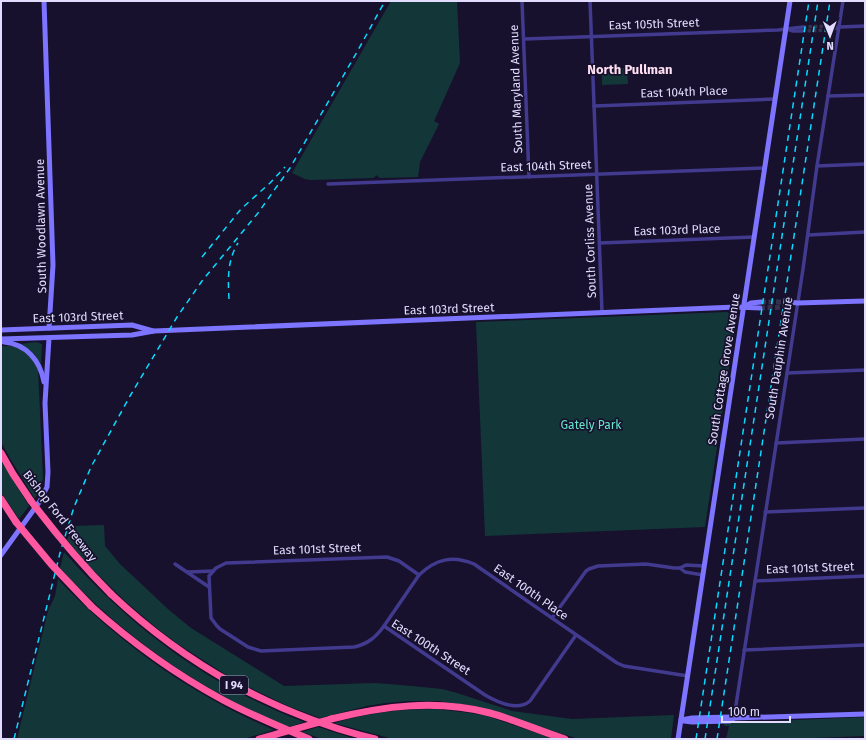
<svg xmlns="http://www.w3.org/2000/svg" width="866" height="740" viewBox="0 0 866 740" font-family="'Fira Sans',sans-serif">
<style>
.green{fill:#133738}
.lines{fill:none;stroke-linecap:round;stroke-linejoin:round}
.street-tunnel{stroke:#35304c;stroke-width:3.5;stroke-dasharray:3.5 2;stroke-linecap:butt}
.secondary-tunnel{stroke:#35304c;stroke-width:5;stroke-dasharray:5 2.5;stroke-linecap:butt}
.street{stroke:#413a8e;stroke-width:3.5}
.secondary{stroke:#7d74ff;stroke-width:5}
.highway{stroke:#ff58a0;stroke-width:7}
.rail{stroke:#09dbff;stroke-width:1.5;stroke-dasharray:6 5;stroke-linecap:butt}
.highway-bridge{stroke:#ff58a0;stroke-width:7}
.labels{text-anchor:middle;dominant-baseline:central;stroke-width:3.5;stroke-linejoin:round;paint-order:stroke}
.shield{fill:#17112d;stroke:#a5a0c0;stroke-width:1}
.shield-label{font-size:11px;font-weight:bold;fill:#e2ddff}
.street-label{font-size:12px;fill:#e2ddff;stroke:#17112d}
.park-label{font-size:12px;fill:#62e6cb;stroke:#17112d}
.neighbourhood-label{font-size:13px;font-weight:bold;fill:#ffdff2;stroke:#17112d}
</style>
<rect width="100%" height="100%" fill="#17112d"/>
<g class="green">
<polygon points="391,1 457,1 460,63 434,121 439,124 420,162 418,177 380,178 376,175 375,177 372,178 311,180 305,179 292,173"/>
<polygon points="627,68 628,84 602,85 602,69"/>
<polygon points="727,312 734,317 735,328 705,527 485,536 476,322"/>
<polygon points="36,342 42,344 41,364 34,354 22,344"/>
<path d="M1,346C22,345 29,351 38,369L43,479L35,499L11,460L1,442Z"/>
<polygon points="1,461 29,506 19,519 1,492"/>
<polygon points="104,525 105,546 120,564 169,610 191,628 284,686 375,683 401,685 442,689 457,693 512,711 572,719 674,715 671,739 579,739 474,706 439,701 408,701 385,703 367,706 320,718 288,706 234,680 178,644 158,629 126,602 86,563 67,540 73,526"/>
<path d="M64,552C132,629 208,685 304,722C300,723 292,727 287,726C275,723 254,711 242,706C174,671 112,625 60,568Z"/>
<path d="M58,579C119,644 192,695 274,730L243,739H17L48,611L55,596Z"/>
<path d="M435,709L470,713L487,716L554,739H393L334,723C368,713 400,709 435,709Z"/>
<polygon points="865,717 865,736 788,739 726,739 729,726 724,726 724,723"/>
<polygon points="318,727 355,739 322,739 302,732"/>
</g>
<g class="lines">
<g class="street-tunnel">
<polyline points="803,27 832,26"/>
<polyline points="802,31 831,30"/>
</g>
<g class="secondary-tunnel">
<polyline points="761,302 790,302"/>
<polyline points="760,308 789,307"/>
</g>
<g class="street">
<polyline points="522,1 529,177"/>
<polyline points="590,1 602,312"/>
<polyline points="832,26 840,27 865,26"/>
<polyline points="787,29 793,31 802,31"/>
<polyline points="831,30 839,27"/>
<polyline points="524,39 778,30 803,27"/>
<polyline points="828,96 865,95"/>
<polyline points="594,106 775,99"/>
<polyline points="817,166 865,164"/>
<polyline points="328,184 765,168"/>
<polyline points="808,235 865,232"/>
<polyline points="600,243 754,237"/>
<polyline points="787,373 865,370"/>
<polyline points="776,443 865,439"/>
<polyline points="765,512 865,508"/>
<polyline points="175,564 209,587"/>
<polyline points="680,568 685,572 703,575"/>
<polyline points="188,572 213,571"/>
<path d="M419,575L399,561L387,557L226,563L216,568L209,576L211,618L217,626L220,629L248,647L261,651L354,647C368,644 376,637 384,626L485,695C497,702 517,712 530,701L576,635"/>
<polyline points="755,581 865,576"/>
<polyline points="552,618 586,571 589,569 598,566 646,564 674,568 680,568 686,565 704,566"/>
<path d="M384,626L419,575C436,559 452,555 474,564L617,663L624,666L688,676"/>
<polyline points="744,650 865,645"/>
<polyline points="734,718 803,269 817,166 843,1"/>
</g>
<g class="secondary">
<polyline points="44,1 53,265 49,328"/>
<polyline points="790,302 797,303 865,301"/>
<polyline points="744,307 751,303 761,302"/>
<polyline points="1,330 132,325 153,331"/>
<polyline points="1,339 132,335 154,331 736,307 760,308"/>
<path d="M4,342C26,344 40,360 44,382"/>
<polyline points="1,555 40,501 47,487 48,472 45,403 49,338"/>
<polyline points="681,720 692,718 730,717 734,718 865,714"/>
<polyline points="684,721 692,722 730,721 734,718"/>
<polyline points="678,739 790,1"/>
</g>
<g class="highway">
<polyline points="1,453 13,474 31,501"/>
<polyline points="1,499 16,522"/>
<path d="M111,594C186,665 276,715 375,739"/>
<path d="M91,606C131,642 175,674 223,700C251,715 280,727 309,739"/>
<path d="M331,719C384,706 436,699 490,713C515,720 540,731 565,739"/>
<polyline points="259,739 277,734"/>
</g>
<g class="rail">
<polyline points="202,257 241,209 270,183 285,167"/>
<path d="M229,299C228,279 227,261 238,243"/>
<polyline points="14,739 60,553 74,507 91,467 130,396 177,317 202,281 258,213 290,168 357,52 385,1"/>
<polyline points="696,739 809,1"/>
<polyline points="705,739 818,1"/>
<polyline points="717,739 830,1"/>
</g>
<g class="highway-bridge">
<path d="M31,501C56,534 82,565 111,594"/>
<polyline points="16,522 51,564 91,606"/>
<polyline points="277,734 331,719"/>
</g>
</g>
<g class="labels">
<rect class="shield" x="220" y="676" width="28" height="18" rx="3"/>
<g class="shield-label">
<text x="234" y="685">I 94</text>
</g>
<g class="street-label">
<text transform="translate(654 24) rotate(-2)">East 105th Street</text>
<text transform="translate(516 89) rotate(-92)">South Maryland Avenue</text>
<text transform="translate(684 92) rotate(-2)">East 104th Place</text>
<text transform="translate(546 166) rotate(-2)">East 104th Street</text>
<text transform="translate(41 226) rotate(-91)">South Woodlawn Avenue</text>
<text transform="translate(677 230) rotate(-2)">East 103rd Place</text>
<text transform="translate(590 241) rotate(-92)">South Corliss Avenue</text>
<text transform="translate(449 309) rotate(-2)">East 103rd Street</text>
<text transform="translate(78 317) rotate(-2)">East 103rd Street</text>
<text transform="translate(779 358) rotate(-81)">South Dauphin Avenue</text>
<text transform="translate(724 369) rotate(-81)">South Cottage Grove Avenue</text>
<text transform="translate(60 516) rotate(52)">Bishop Ford Freeway</text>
<text transform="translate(317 549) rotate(-2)">East 101st Street</text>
<text transform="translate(810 568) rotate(-2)">East 101st Street</text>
<text transform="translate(531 592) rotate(35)">East 100th Place</text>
<text transform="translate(431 647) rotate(33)">East 100th Street</text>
</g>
<g class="park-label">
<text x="591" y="425">Gately Park</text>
</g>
<g class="neighbourhood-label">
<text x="630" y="69">North Pullman</text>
</g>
</g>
<rect width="866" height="740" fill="none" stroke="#e2ddff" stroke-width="4"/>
<g transform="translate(830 36) rotate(179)" stroke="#17112d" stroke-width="3" paint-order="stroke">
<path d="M0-3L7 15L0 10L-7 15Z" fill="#e2ddff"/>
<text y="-6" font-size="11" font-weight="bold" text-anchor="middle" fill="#e2ddff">N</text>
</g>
<path d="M722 716v6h68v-6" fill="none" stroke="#e2ddff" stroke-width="2"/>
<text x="728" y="716" font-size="12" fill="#e2ddff" stroke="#17112d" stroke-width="3" paint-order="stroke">100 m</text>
</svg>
